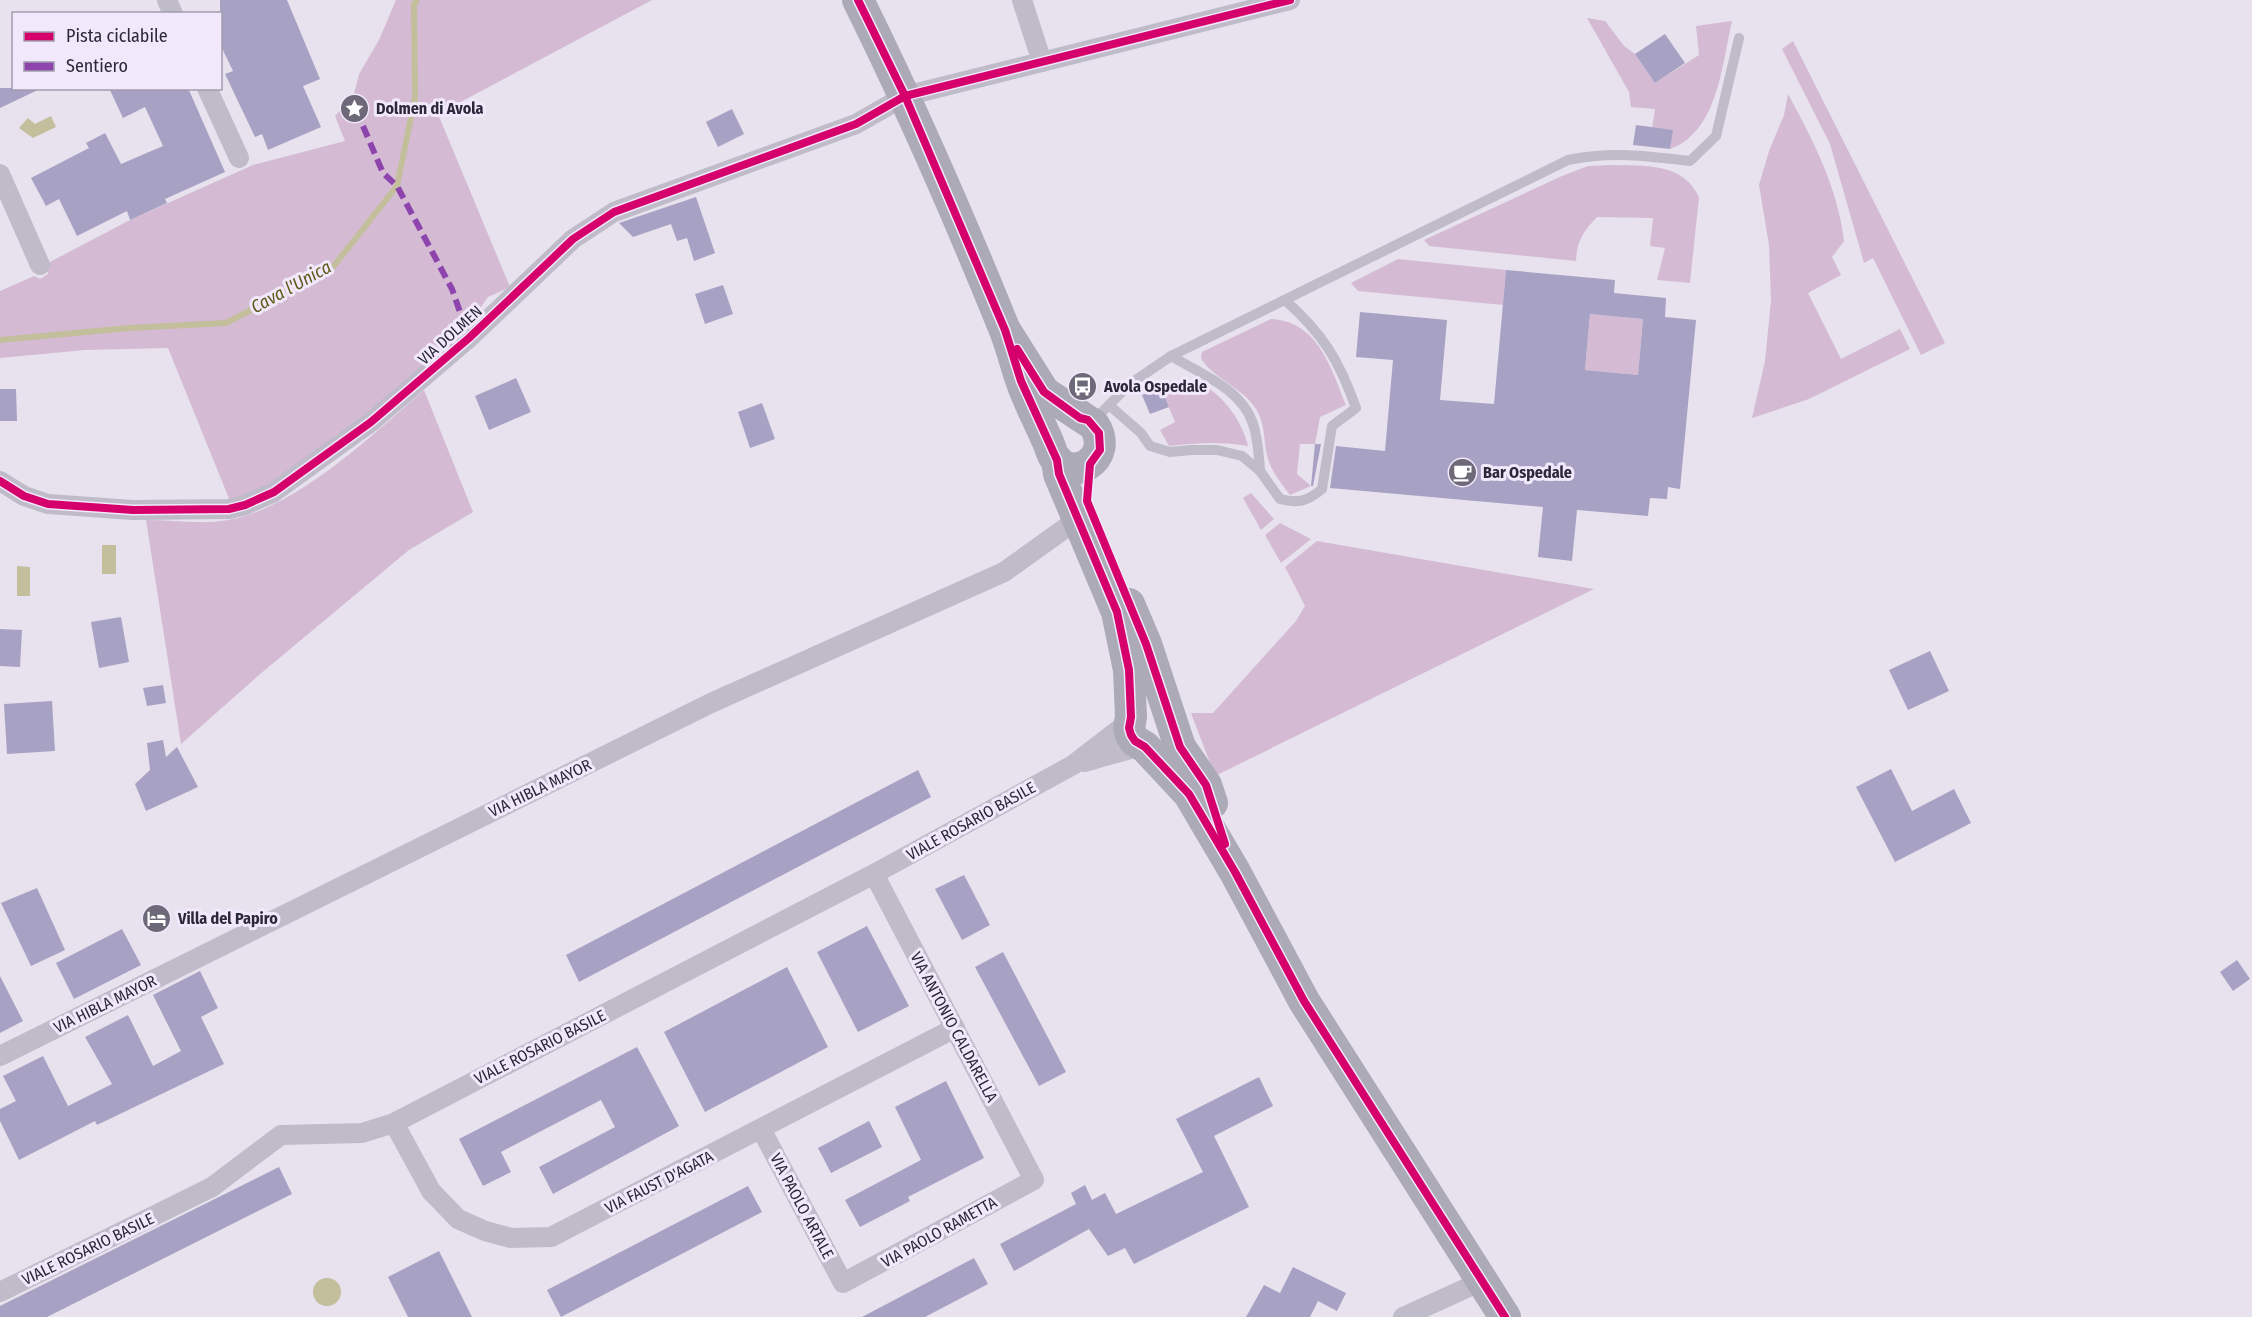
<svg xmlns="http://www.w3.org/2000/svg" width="2252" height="1317" viewBox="0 0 2252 1317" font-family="'Fira Sans Condensed',sans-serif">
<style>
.green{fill:#d4bbd3}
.water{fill:#c3be9b}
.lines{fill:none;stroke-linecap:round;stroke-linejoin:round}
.stream{stroke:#c3be9b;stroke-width:6}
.building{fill:#a7a2c4;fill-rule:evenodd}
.lane{stroke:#bfbbc8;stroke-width:10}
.street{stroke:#bfbbc8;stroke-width:20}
.primary{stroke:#adaab7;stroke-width:32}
.quiet{stroke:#8e44ad;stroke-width:6;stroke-dasharray:12 6;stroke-linecap:butt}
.cycleway-casing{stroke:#f1e9fb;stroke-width:11}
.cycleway{stroke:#d6006c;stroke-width:8}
.labels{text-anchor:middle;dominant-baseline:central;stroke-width:6;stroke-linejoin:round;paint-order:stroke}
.poi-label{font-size:16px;font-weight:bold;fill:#2b283a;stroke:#f1e9fb;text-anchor:start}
.street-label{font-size:16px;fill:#2b283a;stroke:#f1e9fb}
.water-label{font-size:18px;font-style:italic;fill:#5f5a19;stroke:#f1e9fb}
</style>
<rect width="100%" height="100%" fill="#e7e2ee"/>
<g class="green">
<polygon points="396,0 652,0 438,114 510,287 488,297 474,317 455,338 412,378 276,485 230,501 168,348 85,350 0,358 0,291 34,276 40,279 48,274 48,263 130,220 253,165 345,141 335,116 354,94 359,74 379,40"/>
<path d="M1587,18L1605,21L1624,46L1635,54L1655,83L1699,55L1696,26L1732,21C1722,64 1718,132 1670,149L1672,130L1652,128L1655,109L1631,107L1629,92Z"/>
<polygon points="1793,41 1945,343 1921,355 1873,258 1864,263 1830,144 1782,49"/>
<path d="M1788,94C1813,140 1838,188 1844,241L1832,257L1841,275L1808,293L1841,359L1900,329L1910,349L1809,399L1752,418L1765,361L1771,300L1769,245L1759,185L1769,151L1784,115Z"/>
<path d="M1611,165C1644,166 1683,162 1699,197L1690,283L1657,280L1665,248L1650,246L1653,218L1597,217C1583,232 1577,240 1576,261L1429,246L1424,240L1562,176L1588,166Z"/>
<polygon points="1398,259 1506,270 1503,305 1358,291 1351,283"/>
<polygon points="1590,314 1643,319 1638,375 1585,370"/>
<path d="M1271,319C1318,321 1331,368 1346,405L1320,417L1315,444H1300L1297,474L1311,486L1290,495C1281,483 1272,472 1268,459C1263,441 1266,425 1256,409C1243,388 1211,377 1201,358L1202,352Z"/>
<path d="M1183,382C1189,383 1196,383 1202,385C1224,395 1243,423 1248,446C1221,441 1196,443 1169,446L1160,430L1175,422L1161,388Z"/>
<path d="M424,390L473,512L409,550L259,675L181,744L146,520C173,520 201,525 228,520C298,507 371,436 424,390Z"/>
<polygon points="1251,493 1274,519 1261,530 1243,498"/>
<polygon points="1280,523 1311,539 1281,563 1265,535"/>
<polygon points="1317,541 1594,589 1215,776 1191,713 1213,713 1296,621 1305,606 1285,567"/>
</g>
<g class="water">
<polygon points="51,116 56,127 33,138 19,128 28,118 35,124"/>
<rect x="102" y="545" width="14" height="29"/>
<polygon points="17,566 30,567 30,596 17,596"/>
<circle cx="327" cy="1292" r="14"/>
</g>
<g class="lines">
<polyline class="stream" points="0,340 129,328 226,323 333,267 397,186 415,98 414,4 417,0"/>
</g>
<g class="building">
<polygon points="220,0 287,0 320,79 303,86 321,127 268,150 262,134 255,137 225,74 233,71 220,44"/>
<polygon points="1665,34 1685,63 1655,83 1635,54"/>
<polygon points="0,88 42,88 0,108"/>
<polygon points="109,88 188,88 225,172 165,199 167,203 130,220 127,211 77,236 59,199 46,206 31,178 89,148 86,143 105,133 121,164 163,146 145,107 123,118"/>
<polygon points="732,109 744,134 718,147 706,122"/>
<polygon points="1636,125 1673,130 1670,149 1633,145"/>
<polygon points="696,197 715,253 694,261 687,238 677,241 671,224 633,237 619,223"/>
<path d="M1506,270L1615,280L1614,293L1666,298L1665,317L1696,320L1680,489L1668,487L1667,499L1650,498L1648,516L1577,510L1572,561L1538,557L1543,507L1330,488L1336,446L1385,451L1393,360L1356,357L1360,312L1447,320L1440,400L1494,404ZM1590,314L1643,319L1638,375L1585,370Z"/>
<polygon points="723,285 733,314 705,324 695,294"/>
<polygon points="516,378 531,412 489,430 475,396"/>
<polygon points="1161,388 1169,407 1150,414 1142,395"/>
<polygon points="0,389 16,389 17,421 0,421"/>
<polygon points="762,403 775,439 750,448 738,412"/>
<polygon points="1315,444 1321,444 1313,486 1311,486"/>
<polygon points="121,617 129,662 99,668 91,622"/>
<polygon points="0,629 22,630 20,667 0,666"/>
<polygon points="1930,651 1949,691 1908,710 1889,670"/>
<polygon points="163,685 166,703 147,706 143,688"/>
<polygon points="52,701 55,751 7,754 4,704"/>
<polygon points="163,740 166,757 177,747 198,787 146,811 135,784 150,770 147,743"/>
<polygon points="1891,769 1912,811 1954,789 1971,823 1895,862 1856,787"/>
<polygon points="918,770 931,797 579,982 566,955"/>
<polygon points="964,875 990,925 962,940 935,889"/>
<polygon points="37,888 65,950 31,966 1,903"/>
<polygon points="867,926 909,1006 858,1032 817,952"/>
<polygon points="122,929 141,965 74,999 56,963"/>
<polygon points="1003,952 1066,1072 1039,1086 975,967"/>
<polygon points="2237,960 2250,979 2233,991 2220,972"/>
<polygon points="787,967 828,1047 705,1112 664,1032"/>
<polygon points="200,971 218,1008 201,1017 224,1064 97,1125 95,1121 19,1160 0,1121 0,1109 16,1101 3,1076 43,1056 68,1106 112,1084 85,1037 128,1015 153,1066 181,1051 153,995"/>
<polygon points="0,976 23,1021 0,1033"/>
<polygon points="637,1047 679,1126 553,1194 539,1167 615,1127 601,1100 501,1152 511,1172 483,1186 459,1139"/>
<polygon points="1259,1077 1273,1106 1214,1136 1249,1207 1134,1264 1125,1248 1108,1256 1089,1229 1014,1271 1000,1244 1076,1204 1071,1193 1085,1185 1092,1200 1105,1193 1116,1214 1203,1172 1176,1119"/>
<polygon points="946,1081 984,1158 908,1197 910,1201 860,1227 845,1200 921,1160 895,1107"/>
<polygon points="869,1121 882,1147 831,1173 818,1148"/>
<polygon points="279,1167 292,1194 47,1317 0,1317 0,1306"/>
<polygon points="748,1186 762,1212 561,1317 547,1290"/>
<polygon points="439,1251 472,1317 408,1317 388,1277"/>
<polygon points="974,1258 988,1284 925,1317 862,1317"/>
<polygon points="1293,1267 1346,1293 1337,1311 1318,1301 1310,1317 1246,1317 1264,1285 1280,1293"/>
</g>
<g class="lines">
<g class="lane">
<path d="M1171,356C1201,374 1242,389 1253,424C1258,439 1259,456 1260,471"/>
<path d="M1109,405L1141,433L1150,446L1170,452L1191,450H1217L1242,456L1260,471L1280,499C1298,504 1308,501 1322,489L1332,426L1356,408C1339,360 1323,334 1285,300"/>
<path d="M1091,419L1101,413L1130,384L1171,356L1568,160C1613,151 1644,156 1690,161L1716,136L1739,38"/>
</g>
<g class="street">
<polyline points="167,0 173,14"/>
<polyline points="1022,0 1042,62"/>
<polyline points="207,88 239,158"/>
<polyline points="0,174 40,265"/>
<polyline points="0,481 24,496 48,504 133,510 229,509 245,505 274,492 371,422 469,338 573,239 614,212 856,124 905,96 1290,0"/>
<polyline points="1084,762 1141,746"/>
<polyline points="0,1056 711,703 1004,572 1078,519"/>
<polyline points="394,1123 431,1191 458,1219 485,1231 511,1238 551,1237 955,1028"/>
<polyline points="761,1129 843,1283 1034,1180 874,874"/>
<polyline points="0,1292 212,1187 281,1135 362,1133 394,1123 874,874 1073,765 1130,721"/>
<polyline points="1403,1317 1482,1281"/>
</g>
<g class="primary">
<path d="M858,0C911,107 959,217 1004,328C1011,345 1015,362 1021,380C1028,401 1039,421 1048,442C1050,446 1051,451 1053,455C1069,485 1116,460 1094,425L1044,392L1005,330"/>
<polyline points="1057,460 1059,474 1117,612 1129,670 1131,717 1129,728 1131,735 1135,741 1145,747 1189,794 1235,872 1304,1001 1505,1317"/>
<polyline points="1129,604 1146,644 1180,747 1206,785 1212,803"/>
</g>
<polyline class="quiet" points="363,126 383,173 397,186 452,289 469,338"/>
<defs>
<g id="cycleway">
<polyline points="858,0 905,96 1005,330 1021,381 1057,460 1059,474 1117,612 1129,670 1131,717 1129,728 1131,735 1135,741 1145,747 1189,794 1235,872 1304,1001 1505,1317"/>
<polyline points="1017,349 1044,392 1080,418 1088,420 1099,433 1100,450 1090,464 1087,501 1146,644 1180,747 1206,785 1225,844"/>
<polyline points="0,481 24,496 48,504 133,510 229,509 245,505 274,492 371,422 469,338 573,239 614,212 856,124 905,96 1290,0"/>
</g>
</defs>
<use href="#cycleway" class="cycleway-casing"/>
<use href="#cycleway" class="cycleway"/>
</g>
<defs>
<symbol id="sight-disc" viewBox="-11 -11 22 22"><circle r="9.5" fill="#6d6979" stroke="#f1e9fb"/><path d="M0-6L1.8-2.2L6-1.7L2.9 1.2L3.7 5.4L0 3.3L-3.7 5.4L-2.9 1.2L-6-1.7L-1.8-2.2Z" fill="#fff"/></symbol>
<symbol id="bus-disc" viewBox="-11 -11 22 22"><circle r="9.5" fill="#6d6979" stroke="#f1e9fb"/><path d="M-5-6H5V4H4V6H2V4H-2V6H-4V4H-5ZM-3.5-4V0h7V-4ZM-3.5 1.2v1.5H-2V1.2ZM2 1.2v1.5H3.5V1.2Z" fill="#fff"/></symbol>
<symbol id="cafe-disc" viewBox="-11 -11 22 22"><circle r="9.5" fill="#6d6979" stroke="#f1e9fb"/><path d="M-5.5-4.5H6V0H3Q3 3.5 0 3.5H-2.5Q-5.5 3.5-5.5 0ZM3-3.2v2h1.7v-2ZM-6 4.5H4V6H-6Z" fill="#fff"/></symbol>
<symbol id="hotel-disc" viewBox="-11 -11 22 22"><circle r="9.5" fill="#6d6979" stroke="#f1e9fb"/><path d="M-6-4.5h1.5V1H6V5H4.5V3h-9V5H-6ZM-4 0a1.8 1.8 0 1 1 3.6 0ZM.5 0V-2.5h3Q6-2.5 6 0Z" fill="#fff"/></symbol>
</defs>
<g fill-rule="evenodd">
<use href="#sight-disc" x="338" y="92" width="33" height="33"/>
<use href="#bus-disc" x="1066" y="370" width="33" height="33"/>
<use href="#cafe-disc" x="1446" y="456" width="33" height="33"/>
<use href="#hotel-disc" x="140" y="902" width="33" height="33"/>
</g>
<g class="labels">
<g class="poi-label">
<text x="376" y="108">Dolmen di Avola</text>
<text x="1104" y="386">Avola Ospedale</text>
<text x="1483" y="472">Bar Ospedale</text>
<text x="178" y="918">Villa del Papiro</text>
</g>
<g class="street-label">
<text transform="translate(450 335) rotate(-42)">VIA DOLMEN</text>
<text transform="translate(540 788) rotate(-26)">VIA HIBLA MAYOR</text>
<text transform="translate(971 821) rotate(-29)">VIALE ROSARIO BASILE</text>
<text transform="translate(105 1004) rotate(-26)">VIA HIBLA MAYOR</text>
<text transform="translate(954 1027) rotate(62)">VIA ANTONIO CALDARELLA</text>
<text transform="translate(540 1047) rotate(-27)">VIALE ROSARIO BASILE</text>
<text transform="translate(659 1182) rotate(-27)">VIA FAUST D'AGATA</text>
<text transform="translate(802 1206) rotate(62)">VIA PAOLO ARTALE</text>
<text transform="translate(939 1232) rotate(-29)">VIA PAOLO RAMETTA</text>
<text transform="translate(88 1249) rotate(-26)">VIALE ROSARIO BASILE</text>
</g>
<g class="water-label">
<text transform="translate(291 287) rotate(-29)">Cava l'Unica</text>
</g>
</g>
<rect x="12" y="12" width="210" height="78" fill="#f1e9fb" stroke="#a29cae" stroke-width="1.5"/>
<rect x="24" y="32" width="30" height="9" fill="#d6006c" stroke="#a29cae" stroke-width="1.5"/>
<text x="66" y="42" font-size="18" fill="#2b283a">Pista ciclabile</text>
<rect x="24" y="62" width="30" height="9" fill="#8e44ad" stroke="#a29cae" stroke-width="1.5"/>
<text x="66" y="72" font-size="18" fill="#2b283a">Sentiero</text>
</svg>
